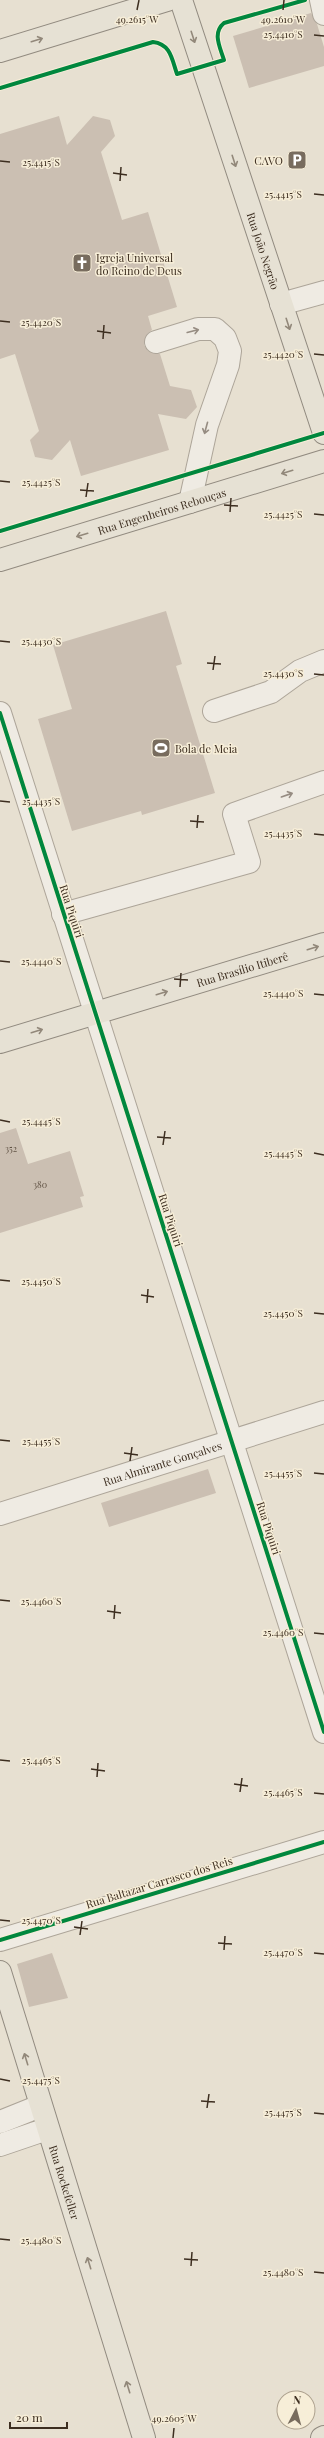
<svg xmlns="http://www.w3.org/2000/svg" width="324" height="2438" viewBox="0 0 324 2438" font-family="'Playfair Display',serif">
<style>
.building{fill:#cbbfb2}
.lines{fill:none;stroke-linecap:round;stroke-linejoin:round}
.minor-casing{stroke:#ada599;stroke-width:24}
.major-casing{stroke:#928b80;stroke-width:24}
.minor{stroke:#efebe3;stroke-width:22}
.major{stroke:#e6e1d4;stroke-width:22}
.cycleway-casing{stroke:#f7eed8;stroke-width:6}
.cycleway{stroke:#00873e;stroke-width:4}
.oneway{stroke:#92887a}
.oneway2{stroke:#968c82}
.ticks{fill:none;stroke:#3d2e20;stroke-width:1.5}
.labels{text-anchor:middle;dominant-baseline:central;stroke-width:3;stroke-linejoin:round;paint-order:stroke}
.number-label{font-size:9px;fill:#605244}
.poi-label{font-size:11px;fill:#3d2e20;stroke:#f7eed8;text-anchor:start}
.street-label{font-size:11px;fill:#3d2e20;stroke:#f7eed8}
.ticks-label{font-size:10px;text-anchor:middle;fill:#3d2e20;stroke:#f7eed8;stroke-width:3;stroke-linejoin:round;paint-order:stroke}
</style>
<rect width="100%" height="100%" fill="#e7e0d1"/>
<g class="building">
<polygon points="311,13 317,24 324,47 324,66 249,88 233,36"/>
<polygon points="59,116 67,145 93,116 110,120 115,136 101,152 122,220 148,212 177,307 148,316 152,330 147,334 144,345 148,351 160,354 170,386 191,390 197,407 186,419 158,414 169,450 81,476 70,440 52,460 35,457 30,440 39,431 15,354 0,359 0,134"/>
<polygon points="166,611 182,664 176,666 215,793 142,815 141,811 72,831 38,719 72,709 53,645"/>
<polygon points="16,1128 28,1164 70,1151 84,1196 80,1197 83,1207 0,1233 0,1133"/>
<polygon points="208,1469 216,1493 109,1527 101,1503"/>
<polygon points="52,1953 68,1998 29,2007 17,1964"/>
</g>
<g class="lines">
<defs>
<g id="minor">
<polyline points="321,0 324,14"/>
<polyline points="281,304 324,292"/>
<polyline points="156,342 198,329 215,329 225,338 230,351 228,365 207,425 190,502"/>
<polyline points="214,711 271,692 300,671 324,661"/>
<polyline points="0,713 324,1732"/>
<polyline points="63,914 249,862 234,814 324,782"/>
<path id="s1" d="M0,1514L324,1412"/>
<polyline points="0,1940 324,1842"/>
<polyline points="0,2122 40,2106"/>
<polyline points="0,2145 47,2129"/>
</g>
<g id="major">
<path id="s2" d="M181,0L324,433"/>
<polyline points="0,51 167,0"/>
<path id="s3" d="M0,560L324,461"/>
<path id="s4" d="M0,1042L324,944"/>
<path id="s5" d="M0,1972L144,2438"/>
<polyline points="322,2438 324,2437"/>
</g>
</defs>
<use href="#minor" class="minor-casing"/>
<use href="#major" class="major-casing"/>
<use href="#minor" class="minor"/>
<use href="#major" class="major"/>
<defs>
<g id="cycleway">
<path d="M0,88L153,42C171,44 172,60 177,74L224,60C220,47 212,33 224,23L305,0"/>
<polyline points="0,531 324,433"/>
<polyline points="0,713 324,1732"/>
<polyline points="0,1940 324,1842"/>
</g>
</defs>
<use href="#cycleway" class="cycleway-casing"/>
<use href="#cycleway" class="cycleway"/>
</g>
<defs><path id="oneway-shaft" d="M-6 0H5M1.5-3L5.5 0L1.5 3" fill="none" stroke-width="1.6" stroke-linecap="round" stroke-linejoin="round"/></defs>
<g class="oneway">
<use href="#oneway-shaft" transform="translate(193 37) rotate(72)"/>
<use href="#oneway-shaft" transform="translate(37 40) rotate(-17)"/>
<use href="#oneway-shaft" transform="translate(234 161) rotate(72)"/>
<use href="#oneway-shaft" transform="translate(288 324) rotate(72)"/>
<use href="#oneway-shaft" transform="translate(287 472) rotate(163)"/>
<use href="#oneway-shaft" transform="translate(82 535) rotate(163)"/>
<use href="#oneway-shaft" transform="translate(313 948) rotate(-17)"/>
<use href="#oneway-shaft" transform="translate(162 993) rotate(-17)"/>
<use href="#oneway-shaft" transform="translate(37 1031) rotate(-17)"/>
<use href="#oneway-shaft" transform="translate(26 2059) rotate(-107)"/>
<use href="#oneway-shaft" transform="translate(89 2263) rotate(-107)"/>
<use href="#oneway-shaft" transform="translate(128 2387) rotate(-107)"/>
</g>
<g class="oneway2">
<use href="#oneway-shaft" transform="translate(193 331) rotate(-14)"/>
<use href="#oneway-shaft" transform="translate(206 428) rotate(105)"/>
<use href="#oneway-shaft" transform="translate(287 795) rotate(-19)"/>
</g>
<path class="ticks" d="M137,10L139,0M283,10L284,0M314,35L324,36M0,161L10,162M113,173L127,175M120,181L121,167M314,194L324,195M0,321L10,322M97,331L111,333M103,339L104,325M314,354L324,355M0,481L10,482M80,490L94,491M86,497L88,483M224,505L238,506M230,512L231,498M314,514L324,515M0,641L10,642M207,663L221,664M213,670L215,656M314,674L324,675M0,801L10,802M190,821L204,822M197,828L198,815M314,834L324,835M0,961L10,962M174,979L188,980M180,987L181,973M314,994L324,995M0,1120L10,1122M157,1137L171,1138M163,1145L165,1131M314,1153L324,1155M0,1280L10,1281M141,1295L154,1297M147,1303L148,1289M314,1313L324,1314M0,1440L10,1441M124,1453L138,1455M130,1461L132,1447M314,1473L324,1474M0,1600L10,1601M107,1611L121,1613M114,1619L115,1605M314,1633L324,1634M0,1760L10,1761M91,1769L105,1771M97,1777L98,1763M234,1784L248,1786M240,1792L242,1778M314,1793L324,1794M0,1920L10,1921M74,1927L88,1929M80,1935L82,1921M218,1943L232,1944M224,1950L225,1936M314,1953L324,1954M0,2079L10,2081M201,2101L215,2102M207,2108L209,2094M314,2113L324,2114M0,2239L10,2240M184,2259L198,2260M191,2266L192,2252M314,2272L324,2273M173,2438L174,2428"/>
<defs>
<symbol id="parking-square" viewBox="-11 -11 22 22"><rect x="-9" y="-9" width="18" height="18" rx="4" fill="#786c5e" stroke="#f7eed8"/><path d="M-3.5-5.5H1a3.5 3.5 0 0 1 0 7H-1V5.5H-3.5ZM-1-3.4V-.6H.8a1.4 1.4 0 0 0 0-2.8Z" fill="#fff"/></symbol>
<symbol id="church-square" viewBox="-11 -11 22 22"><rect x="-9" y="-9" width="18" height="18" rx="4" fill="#786c5e" stroke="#f7eed8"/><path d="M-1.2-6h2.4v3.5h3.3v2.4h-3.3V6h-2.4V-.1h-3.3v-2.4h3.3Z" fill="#fff"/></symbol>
<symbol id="stadium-square" viewBox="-11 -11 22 22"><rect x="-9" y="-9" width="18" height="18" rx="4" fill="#786c5e" stroke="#f7eed8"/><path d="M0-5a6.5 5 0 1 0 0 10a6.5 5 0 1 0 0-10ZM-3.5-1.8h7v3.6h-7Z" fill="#fff"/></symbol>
</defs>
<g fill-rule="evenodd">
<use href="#parking-square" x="286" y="149" width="22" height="22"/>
<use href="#church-square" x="71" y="252" width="22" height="22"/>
<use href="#stadium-square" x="150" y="737" width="22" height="22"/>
</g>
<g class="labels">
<g class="number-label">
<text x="11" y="1148">352</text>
<text x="40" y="1184">380</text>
</g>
<g class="poi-label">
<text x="283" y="160" text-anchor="end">CAVO</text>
<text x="96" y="257">Igreja Universal<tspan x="96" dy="13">do Reino de Deus</tspan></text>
<text x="175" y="748">Bola de Meia</text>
</g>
<g class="street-label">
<text stroke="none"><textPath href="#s2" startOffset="264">Rua João Negrão</textPath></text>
<text stroke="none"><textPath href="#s3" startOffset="169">Rua Engenheiros Rebouças</textPath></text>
<text transform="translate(72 911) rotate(72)">Rua Piquiri</text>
<text stroke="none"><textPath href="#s4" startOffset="253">Rua Brasílio Itiberê</textPath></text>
<text transform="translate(171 1220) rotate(72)">Rua Piquiri</text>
<text stroke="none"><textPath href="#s1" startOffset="170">Rua Almirante Gonçalves</textPath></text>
<text transform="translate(269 1528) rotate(72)">Rua Piquiri</text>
<text transform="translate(159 1882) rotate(-17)">Rua Baltazar Carrasco dos Reis</text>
<text stroke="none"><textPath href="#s5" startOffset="220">Rua Rockefeller</textPath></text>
</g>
</g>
<g class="ticks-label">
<text x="137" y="23">49.2615°W</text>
<text x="283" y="23">49.2610°W</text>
<text x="283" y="38">25.4410°S</text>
<text x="41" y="166">25.4415°S</text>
<text x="283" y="198">25.4415°S</text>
<text x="41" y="326">25.4420°S</text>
<text x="283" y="358">25.4420°S</text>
<text x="41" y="486">25.4425°S</text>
<text x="283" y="518">25.4425°S</text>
<text x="41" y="645">25.4430°S</text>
<text x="283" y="677">25.4430°S</text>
<text x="41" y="805">25.4435°S</text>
<text x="283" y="837">25.4435°S</text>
<text x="41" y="965">25.4440°S</text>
<text x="283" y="997">25.4440°S</text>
<text x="41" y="1125">25.4445°S</text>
<text x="283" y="1157">25.4445°S</text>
<text x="41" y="1285">25.4450°S</text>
<text x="283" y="1317">25.4450°S</text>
<text x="41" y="1445">25.4455°S</text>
<text x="283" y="1477">25.4455°S</text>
<text x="41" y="1605">25.4460°S</text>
<text x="283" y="1636">25.4460°S</text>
<text x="41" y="1764">25.4465°S</text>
<text x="283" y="1796">25.4465°S</text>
<text x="41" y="1924">25.4470°S</text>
<text x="283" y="1956">25.4470°S</text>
<text x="41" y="2084">25.4475°S</text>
<text x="283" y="2116">25.4475°S</text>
<text x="41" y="2244">25.4480°S</text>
<text x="283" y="2276">25.4480°S</text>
<text x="174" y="2422">49.2605°W</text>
</g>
<g transform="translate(296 2410) rotate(6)"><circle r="19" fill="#f7eed8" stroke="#ada18e"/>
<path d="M0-3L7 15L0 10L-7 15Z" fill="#786c5e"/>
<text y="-6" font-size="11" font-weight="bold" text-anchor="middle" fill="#3d2e20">N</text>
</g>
<path d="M10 2422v6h57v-6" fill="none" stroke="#3d2e20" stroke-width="2"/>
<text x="16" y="2422" font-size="12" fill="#3d2e20" stroke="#f7eed8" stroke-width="3" paint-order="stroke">20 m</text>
</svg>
